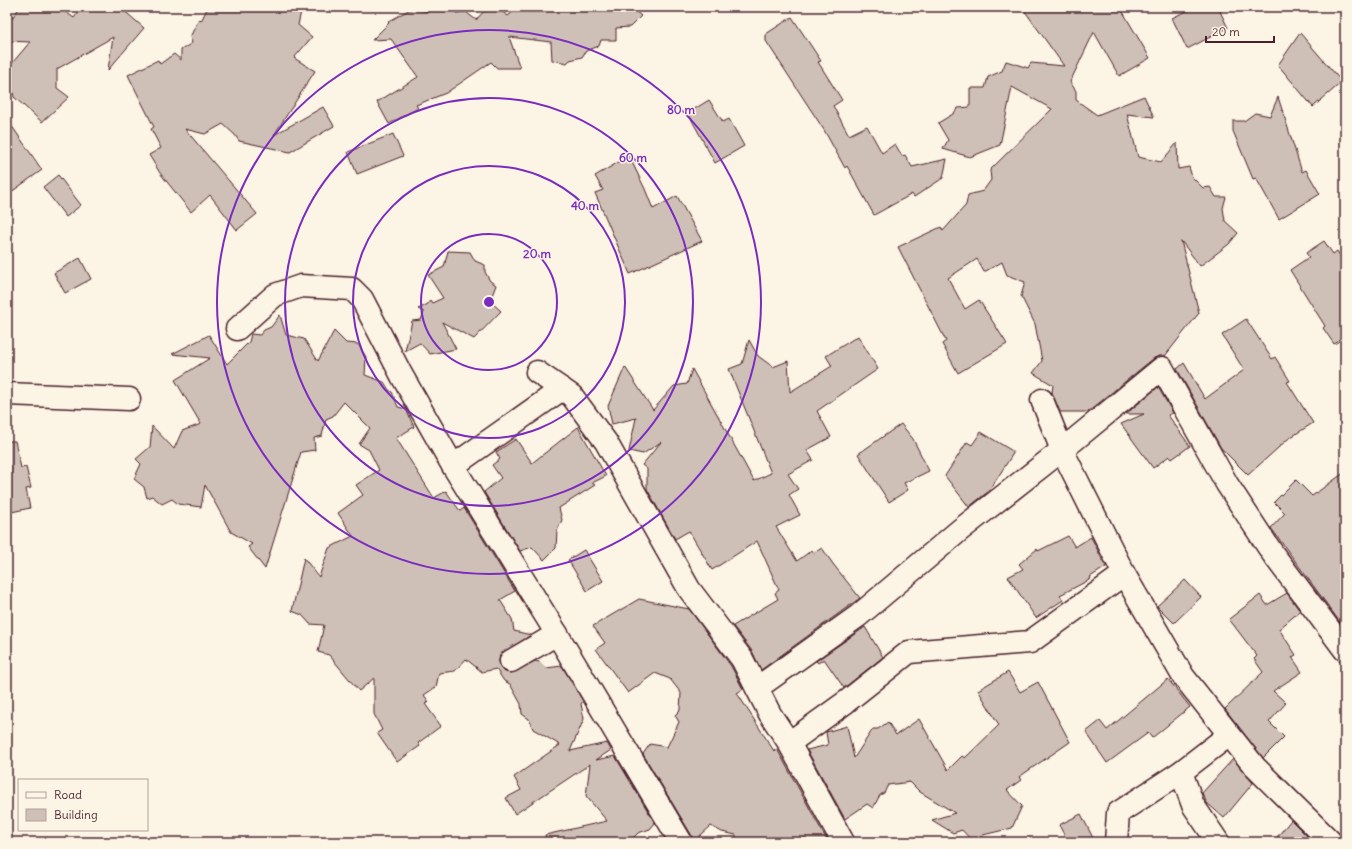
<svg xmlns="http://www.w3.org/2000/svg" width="1352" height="849" viewBox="0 0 1352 849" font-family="Delius,sans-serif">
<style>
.building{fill:#cfc0b7;stroke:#4a1f2b}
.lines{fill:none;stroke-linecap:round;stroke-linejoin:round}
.street-casing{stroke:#4a1f2b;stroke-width:25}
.street{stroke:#fcf5e5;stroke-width:22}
.ring{fill:none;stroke:#7b2cbf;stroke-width:2}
.centre{fill:#7b2cbf;stroke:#fcf5e5;stroke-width:2}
.ring-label{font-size:12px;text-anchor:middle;font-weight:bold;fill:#7b2cbf;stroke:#fcf5e5;stroke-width:3;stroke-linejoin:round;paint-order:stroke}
</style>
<rect width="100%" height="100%" fill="#fcf5e5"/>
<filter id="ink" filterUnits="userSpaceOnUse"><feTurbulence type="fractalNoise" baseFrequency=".025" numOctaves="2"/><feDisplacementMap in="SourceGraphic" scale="8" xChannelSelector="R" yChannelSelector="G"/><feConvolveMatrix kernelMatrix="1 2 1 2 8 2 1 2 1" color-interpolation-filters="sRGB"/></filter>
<g filter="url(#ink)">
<g class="building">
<polygon points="20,7 59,7 74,18 82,7 120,7 144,28 108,70 113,37 57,69 57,88 69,97 42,122 14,97 8,68 30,42 7,41 7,25"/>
<polygon points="208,7 302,7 298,25 312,37 294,58 315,71 274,135 323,107 334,126 290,152 239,141 235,135 223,124 205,134 185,129 257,214 237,230 210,195 191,212 160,173 149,155 161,148 151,129 154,127 128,75 158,60 160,64 174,54 181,60 181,50 192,43 190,37 199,19 201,21"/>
<polygon points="429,7 451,7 456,13 466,12 476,20 484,11 489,11 491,7 496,7 508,16 518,7 631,7 641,16 630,27 616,28 616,40 601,40 599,46 586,51 582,57 570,60 567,63 552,60 551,42 509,37 520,68 497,68 491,62 446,93 416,105 418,108 389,124 377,102 418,77 391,39 372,40 389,23 388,22 412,8 429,12"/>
<polygon points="1022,7 1120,7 1150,58 1119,76 1094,32 1070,82 1076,91 1076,100 1097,115 1144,96 1154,117 1127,114 1138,157 1161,162 1177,143 1178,169 1189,167 1192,177 1203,188 1210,187 1216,197 1226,197 1223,208 1225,221 1238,233 1229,244 1200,266 1181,241 1199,313 1165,356 1160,356 1154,358 1088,412 1060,412 1052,393 1053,385 1033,373 1042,361 1035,324 1021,296 1025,282 1007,275 1002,262 984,272 977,259 948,278 965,309 979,300 1007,344 958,373 942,344 946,341 898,247 941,227 943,231 966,205 968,195 983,191 991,180 990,170 1052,109 1012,87 1000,145 970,157 943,149 948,140 938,123 953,114 958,108 970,107 970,88 985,88 988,77 1002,71 1006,61 1028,68 1031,63 1064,66"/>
<polygon points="1195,7 1218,7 1228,28 1187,49 1172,18"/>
<polygon points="792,17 821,61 818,62 842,100 833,106 849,135 867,126 882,153 895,144 902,156 905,155 912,167 947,159 943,178 914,197 912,194 874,215 847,166 845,168 824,130 766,41 766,34"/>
<polygon points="1300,33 1342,82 1313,107 1278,65"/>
<polygon points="1278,97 1302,172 1306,170 1320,194 1279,219 1256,178 1253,179 1233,131 1233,121 1244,121 1255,113 1270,116"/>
<polygon points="709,100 723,122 729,119 744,146 715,163 688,113"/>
<polygon points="7,119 42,170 7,195"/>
<polygon points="393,134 403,156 357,174 348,152"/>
<polygon points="629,156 645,189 653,209 677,196 702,241 630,274 595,193 603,190 595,176"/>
<polygon points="58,175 81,205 66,217 43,187"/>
<polygon points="1324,241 1333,254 1337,251 1345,264 1345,338 1334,344 1323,328 1325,326 1290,270 1309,257 1306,253"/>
<polygon points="448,251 470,252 475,261 485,265 485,272 490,281 496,285 490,301 501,311 474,339 442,322 456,349 430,354 420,343 405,351 412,321 421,320 424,312 418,309 428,304 430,300 432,303 443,298 428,275 444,267"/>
<polygon points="80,258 91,279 65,293 54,273"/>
<polygon points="280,315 286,335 304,339 318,361 334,331 346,343 358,344 366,357 365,375 384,382 389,390 392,392 398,407 406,409 414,427 396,438 434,498 446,491 460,511 464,508 515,591 500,600 512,619 514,631 531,635 500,655 499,661 500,667 505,672 511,673 535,661 540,662 546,668 562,666 583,701 581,704 584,719 570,751 607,743 611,750 596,760 615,756 655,823 650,829 638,833 629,842 546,842 545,835 607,821 586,796 590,764 515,814 506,798 521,790 514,777 560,745 533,729 529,719 522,714 521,704 510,684 504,681 496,669 482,672 466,659 455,671 439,673 436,687 424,695 429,702 425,704 441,726 418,743 420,746 397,762 377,733 382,730 374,714 374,678 359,691 329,655 318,652 324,625 310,624 302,615 292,611 304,558 319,577 329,548 353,536 338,513 363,495 356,485 379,470 369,450 359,444 370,428 344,402 333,416 326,419 322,436 314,438 315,450 301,452 265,569 248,547 252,544 231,532 205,485 201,507 178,504 172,499 162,504 152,496 147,498 144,487 134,479 141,464 136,459 150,447 152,426 174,449 182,431 201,424 175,380 210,358 172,354 209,335 227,364 249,342 251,334 260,335 264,330 271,327"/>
<polygon points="1246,319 1272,359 1275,357 1290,381 1287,382 1313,423 1288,439 1248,475 1221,448 1177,369 1184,363 1205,399 1244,370 1222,335"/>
<polygon points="858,336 878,369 817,411 831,437 807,450 813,460 788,474 798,489 789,495 800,515 776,527 797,561 812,550 814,553 822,548 833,564 860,598 761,670 752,651 733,626 778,599 775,593 779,590 757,541 712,570 689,531 675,539 647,489 647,469 642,465 661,442 643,454 629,451 636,418 612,424 608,406 625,367 653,410 674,386 687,384 692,369 754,481 771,473 729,369 742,364 749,340 758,356 773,367 788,361 790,392 832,366 826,356"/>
<polygon points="1158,387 1173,413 1168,415 1190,446 1172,459 1169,456 1153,468 1121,424 1144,414 1126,414"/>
<polygon points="901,424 913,439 929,471 904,483 908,490 889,502 858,454"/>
<polygon points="578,427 606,476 592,483 595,485 559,508 562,520 557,531 556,548 544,560 532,547 520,551 484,492 501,478 492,465 500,459 496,452 516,439 532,463"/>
<polygon points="981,432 1014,452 989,491 969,507 945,476 967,442 972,445"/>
<polygon points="7,441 15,441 21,468 26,467 31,488 26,489 30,508 7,513"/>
<polygon points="1345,472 1345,629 1271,528 1285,513 1274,502 1296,480 1312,496"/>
<polygon points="1068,536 1075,547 1091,537 1106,567 1090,577 1091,579 1060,595 1063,600 1036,618 1008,577 1023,569 1019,564 1037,549 1038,551"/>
<polygon points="584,550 603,581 587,591 568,560"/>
<polygon points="1185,580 1201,597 1174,623 1157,606"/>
<polygon points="1287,593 1300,611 1279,629 1296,655 1292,657 1302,672 1273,691 1286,703 1269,722 1284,737 1263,758 1225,709 1263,672 1254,659 1257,656 1229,619 1260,595 1267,605"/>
<polygon points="639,599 689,609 731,666 743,689 737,693 774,751 777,749 828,842 736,842 736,835 722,832 711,826 693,842 692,836 643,754 650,744 667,747 679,722 675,715 680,710 681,693 670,679 655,673 628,693 596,649 605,643 593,626"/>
<polygon points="865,627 883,657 844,688 824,659 818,663 816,661"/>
<polygon points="1008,672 1020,692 1038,682 1070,742 1019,777 1021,780 1007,790 1022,806 1012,828 983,835 978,842 973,842 962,830 953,833 932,820 955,813 920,792 910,782 888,785 884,793 880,795 873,808 867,804 845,819 807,750 828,745 826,732 847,726 854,758 873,729 878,729 888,722 896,735 919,719 948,770 962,756 965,758 999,725 978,690"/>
<polygon points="1168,679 1190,707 1152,738 1148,733 1107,763 1086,732 1100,721 1107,730"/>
<polygon points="1233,759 1253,783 1224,818 1207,803 1202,793"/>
<polygon points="1081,814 1095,842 1068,842 1059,825"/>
<polygon points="1291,820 1313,842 1273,842"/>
</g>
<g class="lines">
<defs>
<g id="street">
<polyline points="237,329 275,295 301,286 352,289 362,299 402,376 453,466 557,634 681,842"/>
<polyline points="537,372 572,396 606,442 689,589 742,659 770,714 789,743 843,842"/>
<polyline points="7,394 129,399"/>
<polyline points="1042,400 1062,450 1124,574 1183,676 1255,767 1331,842"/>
<polyline points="453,466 562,389"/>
<polyline points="511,661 557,634"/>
<polyline points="757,688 858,616 960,530 1062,450 1162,368 1227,484 1273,554 1345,650"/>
<polyline points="789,743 846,702 909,652 1030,642 1124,574"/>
<polyline points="1181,772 1193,805 1218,842"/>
<polyline points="1116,842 1118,813 1181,772 1229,735"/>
</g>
</defs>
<use href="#street" class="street-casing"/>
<use href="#street" class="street"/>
</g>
</g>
<g class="ring">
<circle cx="489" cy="302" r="68"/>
<circle cx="489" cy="302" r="136"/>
<circle cx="489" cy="302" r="204"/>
<circle cx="489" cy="302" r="272"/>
</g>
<circle cx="489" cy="302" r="6" class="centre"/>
<g class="ring-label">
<text x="681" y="114">80 m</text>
<text x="633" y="162">60 m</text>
<text x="585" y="210">40 m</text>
<text x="537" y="258">20 m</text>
</g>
<rect width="1352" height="849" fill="none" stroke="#fcf5e5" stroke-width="24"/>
<rect x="12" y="12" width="1328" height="825" fill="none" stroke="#4a1f2b" stroke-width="1.5" filter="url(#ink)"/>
<rect x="18" y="779" width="130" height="52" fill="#fcf5e5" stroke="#b59f9b"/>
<rect x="26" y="792" width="20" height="6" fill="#fcf5e5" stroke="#b59f9b"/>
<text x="54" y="799" font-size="12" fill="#4a1f2b">Road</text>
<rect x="26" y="809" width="20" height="12" fill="#cfc0b7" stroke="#b59f9b"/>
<text x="54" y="819" font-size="12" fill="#4a1f2b">Building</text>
<path d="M1206 36v6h68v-6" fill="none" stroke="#4a1f2b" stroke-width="2"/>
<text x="1212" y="36" font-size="12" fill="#4a1f2b" stroke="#fcf5e5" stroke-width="3" paint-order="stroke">20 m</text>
</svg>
